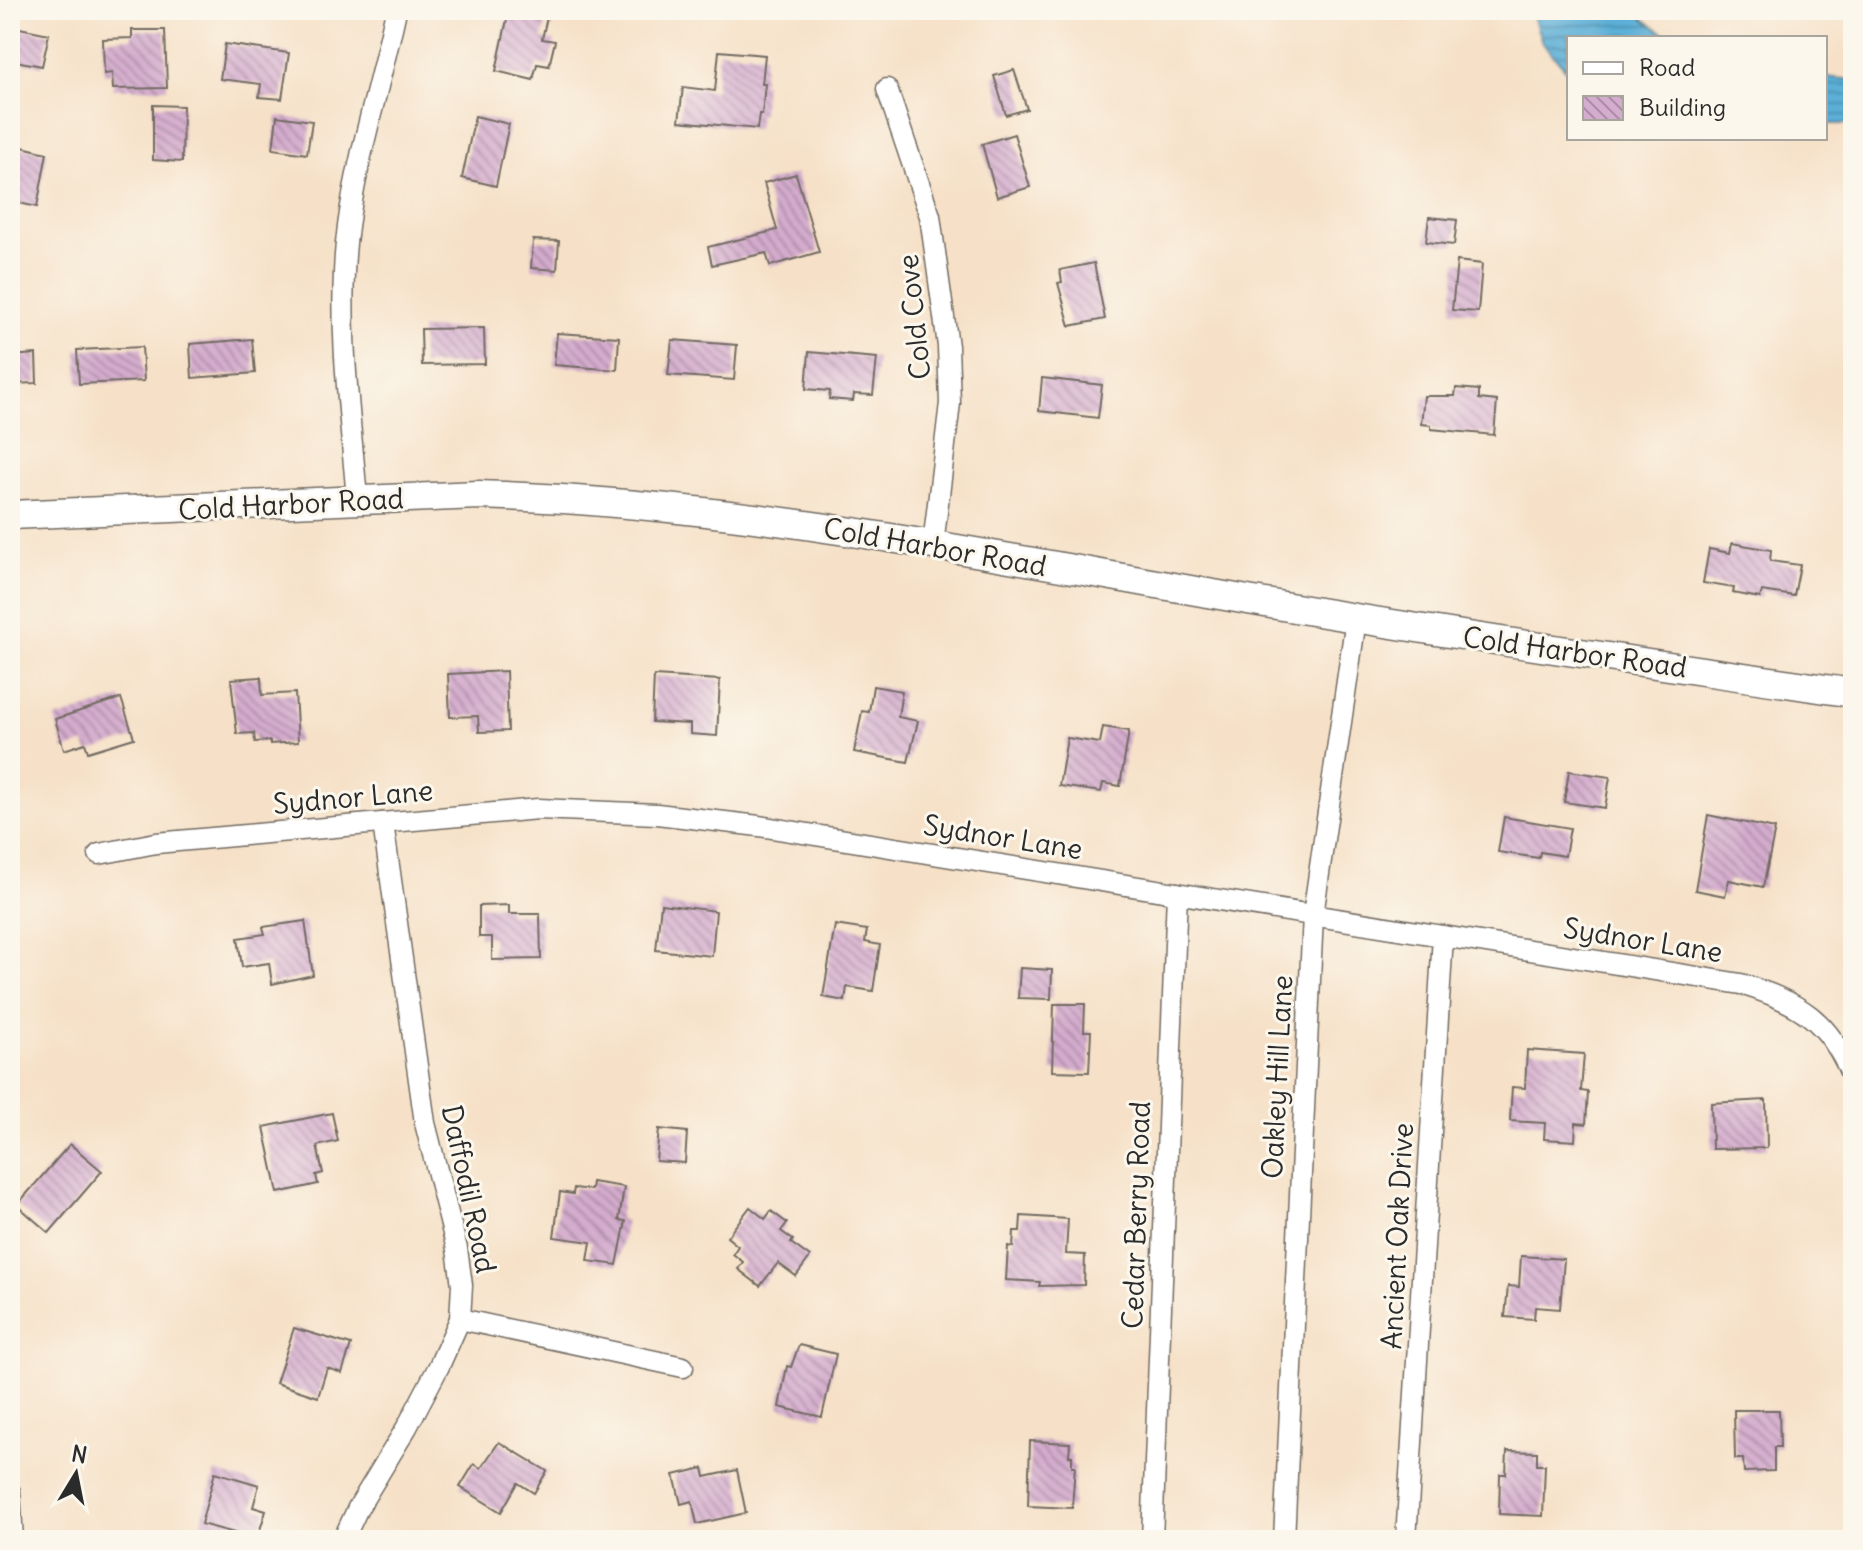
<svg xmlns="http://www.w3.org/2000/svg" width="1863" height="1550" viewBox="0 0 1863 1550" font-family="Delius,sans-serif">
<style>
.water{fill:url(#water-rules);stroke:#436d81;stroke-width:2}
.building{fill:url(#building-back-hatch)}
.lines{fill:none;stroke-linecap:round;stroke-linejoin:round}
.minor-casing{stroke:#726b62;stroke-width:23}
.secondary-casing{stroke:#726b62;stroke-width:31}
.minor{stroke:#fff;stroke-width:20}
.secondary{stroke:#fff;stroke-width:28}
.labels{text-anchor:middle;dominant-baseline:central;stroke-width:6;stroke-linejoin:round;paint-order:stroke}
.street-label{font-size:28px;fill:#2b2b2b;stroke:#fbf7ec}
</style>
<defs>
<pattern id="water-rules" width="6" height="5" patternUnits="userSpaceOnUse" patternTransform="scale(2)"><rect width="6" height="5" fill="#5bafd7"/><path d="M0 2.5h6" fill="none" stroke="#4b8faf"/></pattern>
<pattern id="building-back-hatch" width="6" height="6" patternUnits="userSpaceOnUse" patternTransform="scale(2)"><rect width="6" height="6" fill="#d4accd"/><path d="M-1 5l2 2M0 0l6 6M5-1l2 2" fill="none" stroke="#ac8ca7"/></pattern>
</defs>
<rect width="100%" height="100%" fill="#fbf7ec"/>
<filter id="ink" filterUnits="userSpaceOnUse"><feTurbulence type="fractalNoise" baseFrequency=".0125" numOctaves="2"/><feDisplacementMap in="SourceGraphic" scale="16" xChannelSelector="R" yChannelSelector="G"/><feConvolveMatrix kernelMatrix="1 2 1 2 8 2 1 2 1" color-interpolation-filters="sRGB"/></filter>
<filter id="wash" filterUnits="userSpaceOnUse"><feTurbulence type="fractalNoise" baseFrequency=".006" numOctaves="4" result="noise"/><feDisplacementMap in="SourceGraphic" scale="32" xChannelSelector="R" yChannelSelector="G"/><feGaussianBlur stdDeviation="1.8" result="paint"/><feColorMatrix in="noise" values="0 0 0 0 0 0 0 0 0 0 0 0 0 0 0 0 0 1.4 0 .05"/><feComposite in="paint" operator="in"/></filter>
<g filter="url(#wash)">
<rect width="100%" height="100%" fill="#f6e1c8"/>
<g class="water">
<polygon points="1531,10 1637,10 1645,20 1671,38 1569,38 1569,73 1542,42"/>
<polygon points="1825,77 1853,80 1853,124 1825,124"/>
</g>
<g id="blocks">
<g class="building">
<polygon points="509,10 547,17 542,39 555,41 549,66 537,64 533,80 496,71"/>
<polygon points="10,26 49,34 42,66 10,60"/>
<polygon points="132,30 165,30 167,88 113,89 112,73 104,74 103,39 132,38"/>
<polygon points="225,44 289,53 282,99 259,97 261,84 220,79"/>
<polygon points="719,51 765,55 762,84 765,84 762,114 759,114 757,129 679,121 683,87 715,91"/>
<polygon points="1014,70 1027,109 1006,115 994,76"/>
<polygon points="153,105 183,106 182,162 153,160"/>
<polygon points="277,116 312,121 307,154 273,149"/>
<polygon points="475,116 509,124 496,186 462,178"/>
<polygon points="1014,134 1030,187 997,197 982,144"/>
<polygon points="10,144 47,153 37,207 10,201"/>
<polygon points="796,174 819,252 770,266 766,253 712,265 708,247 777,230 764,183"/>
<polygon points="1429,217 1457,220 1454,245 1426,242"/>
<polygon points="533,240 559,241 557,270 531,268"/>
<polygon points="1457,261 1482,264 1478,312 1452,310"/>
<polygon points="1094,263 1105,319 1070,326 1058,283 1062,282 1060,270"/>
<polygon points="484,328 485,364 422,365 421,329"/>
<polygon points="557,333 619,337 617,370 554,365"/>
<polygon points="252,339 255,373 192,378 190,344"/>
<polygon points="672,340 737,345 734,380 668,375"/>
<polygon points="142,347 144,381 79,384 77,350"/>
<polygon points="809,352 877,358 873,395 854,394 853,401 829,399 830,391 806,389"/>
<polygon points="36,354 37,383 10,384 10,356"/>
<polygon points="1042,378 1102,385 1098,418 1039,411"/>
<polygon points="1456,388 1479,390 1479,399 1497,401 1494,435 1431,429 1431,425 1421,424 1424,396 1455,396"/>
<polygon points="1732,543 1771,550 1770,561 1800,565 1794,596 1762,591 1760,598 1733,593 1734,588 1703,583 1709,549 1730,553"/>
<polygon points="506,671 508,731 479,732 478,716 450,717 448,674"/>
<polygon points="654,676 720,680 717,736 690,734 690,724 652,722"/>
<polygon points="261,677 262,695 295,693 298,742 270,744 270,741 255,742 254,733 237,734 231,679"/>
<polygon points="873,686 902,691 898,717 918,721 908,762 854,752 862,711 869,712"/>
<polygon points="121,698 134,738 88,752 85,743 64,750 55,719"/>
<polygon points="1103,727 1129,731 1120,786 1103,783 1101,792 1059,786 1067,738 1100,743"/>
<polygon points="1569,771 1610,777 1605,808 1564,802"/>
<polygon points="1708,815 1775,829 1763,887 1729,880 1725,896 1695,890"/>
<polygon points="1504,817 1570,828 1565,856 1540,852 1539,858 1498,852"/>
<polygon points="661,904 716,911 712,956 656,950"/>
<polygon points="509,905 509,914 540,914 541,959 492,960 492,937 479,937 479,906"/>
<polygon points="305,921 313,975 272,984 269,963 242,967 238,938 265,934 263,927"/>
<polygon points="835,925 867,930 865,942 880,945 873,991 847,987 845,1001 823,997"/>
<polygon points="1020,968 1052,970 1051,999 1018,998"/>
<polygon points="1054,1004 1085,1004 1084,1031 1091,1031 1089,1072 1052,1071"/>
<polygon points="1527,1050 1584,1054 1581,1091 1588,1092 1586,1124 1576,1123 1575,1141 1544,1139 1545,1123 1510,1121 1512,1087 1525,1088"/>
<polygon points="1766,1100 1767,1148 1712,1149 1711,1103"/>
<polygon points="332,1113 338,1141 317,1146 323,1173 316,1175 318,1184 278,1193 264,1127"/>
<polygon points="659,1129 687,1132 685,1163 656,1161"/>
<polygon points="70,1144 102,1171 49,1233 17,1205"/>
<polygon points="592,1182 624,1187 619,1220 626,1221 617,1265 588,1261 591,1242 554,1237 560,1192 573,1194 574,1188 591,1190"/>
<polygon points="750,1207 765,1219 771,1211 787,1223 781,1231 793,1240 791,1243 810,1257 796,1276 778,1263 760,1286 738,1269 743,1262 733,1254 738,1246 727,1237"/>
<polygon points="1021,1216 1068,1219 1066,1254 1085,1255 1084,1285 1039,1286 1040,1282 1006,1280 1008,1246 1013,1247 1014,1231 1020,1231"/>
<polygon points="1521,1256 1564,1259 1560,1309 1535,1307 1534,1319 1505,1317 1508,1286 1519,1287"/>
<polygon points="294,1328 351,1345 342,1373 327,1368 318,1397 276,1383"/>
<polygon points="799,1345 836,1354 822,1417 779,1407 787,1366 791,1367"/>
<polygon points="1734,1410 1779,1410 1780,1447 1774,1447 1774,1471 1744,1472 1743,1459 1735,1459"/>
<polygon points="1030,1441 1070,1443 1069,1456 1072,1456 1072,1466 1075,1466 1072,1508 1028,1506"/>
<polygon points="499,1442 547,1471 534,1493 518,1483 501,1512 460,1487 474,1464 481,1468"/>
<polygon points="1507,1451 1537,1452 1537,1465 1545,1465 1543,1516 1499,1514 1500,1474 1506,1474"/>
<polygon points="703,1468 705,1477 737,1470 746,1513 697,1524 692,1501 681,1504 674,1475"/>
<polygon points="215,1472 259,1485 253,1507 266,1511 257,1539 201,1524"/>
</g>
</g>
</g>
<g filter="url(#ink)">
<use href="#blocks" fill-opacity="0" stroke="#726b62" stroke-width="2"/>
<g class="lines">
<defs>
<g id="minor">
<polyline points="887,89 930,216 948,346 950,403 933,545"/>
<path d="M357,499C350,415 338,328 346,243C354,165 380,87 396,10"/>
<path d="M99,854L156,843L538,809L657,814L759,826L1741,984C1799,1002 1830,1020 1853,1079"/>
<polyline points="460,1319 683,1367"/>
<polyline points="10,1492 13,1540"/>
<polyline points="343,1540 358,1508 407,1427 439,1366 460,1319 462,1285 457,1249 425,1123 383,823"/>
<polyline points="1152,1540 1177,893"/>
<polyline points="1284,1540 1313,915 1356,619"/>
<polyline points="1406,1540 1443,936"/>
</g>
<path id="secondary" d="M10,515L478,495C730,502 978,553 1225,596C1434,633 1644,662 1853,693"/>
</defs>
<use href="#minor" class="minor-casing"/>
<use href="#secondary" class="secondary-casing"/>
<use href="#minor" class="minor"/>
<use href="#secondary" class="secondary"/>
</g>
</g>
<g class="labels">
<g class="street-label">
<text transform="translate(914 317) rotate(-96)">Cold Cove</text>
<text transform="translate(291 504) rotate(-3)">Cold Harbor Road</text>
<text transform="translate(935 547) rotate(10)">Cold Harbor Road</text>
<text transform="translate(1575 652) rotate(8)">Cold Harbor Road</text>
<text transform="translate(353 797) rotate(-5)">Sydnor Lane</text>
<text transform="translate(1003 837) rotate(9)">Sydnor Lane</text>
<text transform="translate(1643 940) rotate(9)">Sydnor Lane</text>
<text transform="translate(1277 1077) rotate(-87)">Oakley Hill Lane</text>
<text transform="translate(469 1189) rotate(78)">Daffodil Road</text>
<text transform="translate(1136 1215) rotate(-88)">Cedar Berry Road</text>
<text transform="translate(1397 1236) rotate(-87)">Ancient Oak Drive</text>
</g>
</g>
<rect width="1863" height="1550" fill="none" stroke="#fbf7ec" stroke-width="40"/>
<rect x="1567" y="36" width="260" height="104" fill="#fbf7ec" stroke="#a8a59f" stroke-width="2"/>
<rect x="1583" y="62" width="40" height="12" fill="#ffffff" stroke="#a8a59f" stroke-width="2"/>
<text x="1639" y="76" font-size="24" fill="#2b2b2b">Road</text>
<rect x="1583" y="96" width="40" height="24" fill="url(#building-back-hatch)" stroke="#a8a59f" stroke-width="2"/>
<text x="1639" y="116" font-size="24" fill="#2b2b2b">Building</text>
<g transform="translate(76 1474) rotate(10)" stroke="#fbf7ec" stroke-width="6" paint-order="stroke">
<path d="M0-6L14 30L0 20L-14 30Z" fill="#2b2b2b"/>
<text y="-12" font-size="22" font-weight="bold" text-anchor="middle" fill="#2b2b2b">N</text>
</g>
</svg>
